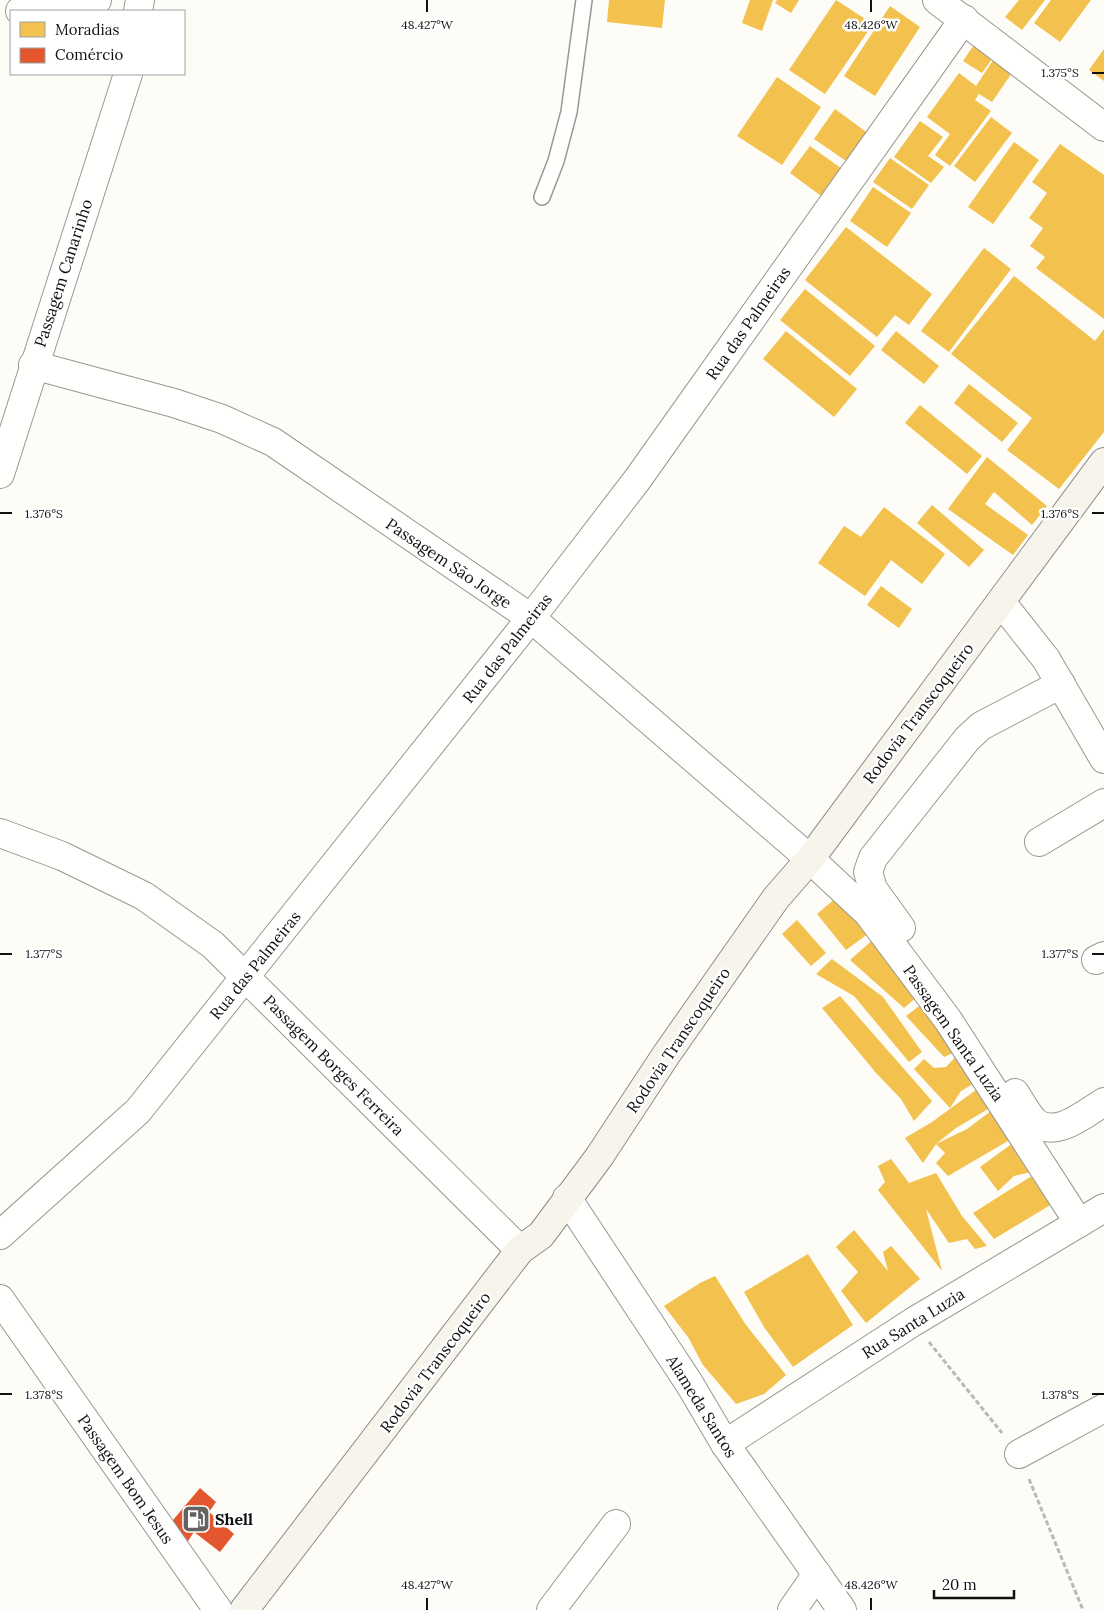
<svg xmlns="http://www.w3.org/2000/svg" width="1104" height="1610" viewBox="0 0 1104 1610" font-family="Lora,serif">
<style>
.homes{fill:#f2c14e}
.shops{fill:#e4572e}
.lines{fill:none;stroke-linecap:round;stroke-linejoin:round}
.lane-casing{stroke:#979795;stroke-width:18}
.street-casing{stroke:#979795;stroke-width:30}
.secondary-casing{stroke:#8e8d8b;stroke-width:30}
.path{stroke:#b9b9b8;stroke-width:3;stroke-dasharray:5 2.5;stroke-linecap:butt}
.lane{stroke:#fffffe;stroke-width:15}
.street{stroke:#fffffe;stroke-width:28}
.secondary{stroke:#f6f4eb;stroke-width:28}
.ticks{fill:none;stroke:#111;stroke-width:2}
.labels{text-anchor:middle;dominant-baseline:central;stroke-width:5;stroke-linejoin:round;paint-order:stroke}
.street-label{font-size:16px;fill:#111;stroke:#fff}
.poi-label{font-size:16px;font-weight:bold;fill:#111;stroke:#fff;text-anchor:start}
.ticks-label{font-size:12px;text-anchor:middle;fill:#111;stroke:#fff;stroke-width:5;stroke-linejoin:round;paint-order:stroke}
</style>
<rect width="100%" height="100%" fill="#fdfcf7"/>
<g class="homes">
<polygon points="609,0 665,0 662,28 607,22"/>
<polygon points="750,0 773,0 762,31 742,23"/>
<polygon points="777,0 799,0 791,13 775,3"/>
<polygon points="836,0 873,24 825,94 789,70"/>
<polygon points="1019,0 1045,0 1022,30 1005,17"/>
<polygon points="1051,0 1091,0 1060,42 1034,23"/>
<polygon points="890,6 920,27 875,96 844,76"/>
<polygon points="978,39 997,52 982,73 963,61"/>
<polygon points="1104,49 1104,81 1089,70"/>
<polygon points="997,54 1016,67 992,102 979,94 975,100 991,111 950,166 935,155 950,134 927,117 959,73 976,86"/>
<polygon points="777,77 821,107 782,165 737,136"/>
<polygon points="835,109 869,134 849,163 814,139"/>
<polygon points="991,117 1012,133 975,182 954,166"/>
<polygon points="920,121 943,137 928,156 944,167 931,183 894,157"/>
<polygon points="1014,142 1039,160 993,224 968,207"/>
<polygon points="1060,144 1104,175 1104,319 1036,268 1045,257 1030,246 1043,228 1029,218 1047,193 1032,182"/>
<polygon points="810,146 845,171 824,198 790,173"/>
<polygon points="890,158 929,185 912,209 873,182"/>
<polygon points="873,187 911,213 887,247 850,221"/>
<polygon points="846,227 932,294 909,325 895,315 877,337 805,280"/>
<polygon points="984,248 1011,269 949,352 921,331"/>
<polygon points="1014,276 1095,341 1104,329 1104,432 1059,489 1007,450 1032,418 951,354"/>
<polygon points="805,289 875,346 850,376 780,320"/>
<polygon points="786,331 857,389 834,417 763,359"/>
<polygon points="896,331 939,366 924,384 881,350"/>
<polygon points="969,384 1018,423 1002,442 954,403"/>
<polygon points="920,405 982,456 967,474 905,423"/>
<polygon points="987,457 1047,506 1032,525 994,492 985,504 1028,535 1013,555 948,509"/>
<polygon points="932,505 984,550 969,567 917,523"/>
<polygon points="884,507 945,554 922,584 891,560 865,596 818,563 844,526 861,537"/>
<polygon points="881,586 912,609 899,628 867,605"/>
<polygon points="843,892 876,928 846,950 817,914"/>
<polygon points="797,920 826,953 811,966 782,934"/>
<polygon points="877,936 918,996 904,1008 850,960"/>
<polygon points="832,959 883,997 922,1052 909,1062 854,996 816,974"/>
<polygon points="840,996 932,1101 914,1121 901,1099 877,1074 822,1008"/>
<polygon points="930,998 964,1048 944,1057 906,1016"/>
<polygon points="964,1048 978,1081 961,1091 950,1108 914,1069 924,1059 934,1068 946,1067"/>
<polygon points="980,1087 993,1106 956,1128 936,1144 967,1129 995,1108 1013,1138 948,1176 936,1163 945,1153 936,1144 923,1163 905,1138 932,1122"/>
<polygon points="1017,1140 1036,1171 1014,1176 998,1191 980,1167"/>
<polygon points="891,1159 909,1183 936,1173 962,1216 987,1246 975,1249 967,1239 949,1243 926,1209 942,1271 878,1190 885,1182 878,1166"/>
<polygon points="1038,1172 1057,1201 994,1239 973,1213"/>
<polygon points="854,1230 888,1271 883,1252 891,1246 920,1279 866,1323 841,1291 858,1272 836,1247"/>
<polygon points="808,1254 853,1325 793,1367 764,1327 744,1292"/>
<polygon points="715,1276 746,1325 786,1375 764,1394 736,1404 703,1365 688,1337 664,1306 700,1283"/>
</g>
<polygon class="shops" points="200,1488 216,1502 209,1512 234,1534 220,1552 194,1532 186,1544 168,1526"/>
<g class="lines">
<defs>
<polyline id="lane" points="542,197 556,161 569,112 584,0"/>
<g id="street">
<polyline points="937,0 1104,127"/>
<polyline points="20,11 97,0"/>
<polyline points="138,11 140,0"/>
<polyline points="33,365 174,403 222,419 273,442 531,618 810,859 868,913 948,1020 1079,1223"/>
<polyline points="0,474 128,74"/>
<polyline points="1001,602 1046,659 1104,759"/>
<polyline points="0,833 62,856 144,896 213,945 520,1250"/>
<polyline points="1039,842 1104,803"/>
<polyline points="901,928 873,889 868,872 873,858 967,739 981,726 1061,684"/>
<polyline points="1096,960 1104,956"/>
<path d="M1015,1093C1020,1101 1026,1112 1033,1120C1054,1141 1084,1114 1104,1102"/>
<polyline points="567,1198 689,1383 725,1444 842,1610"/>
<polyline points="0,1235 138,1111 531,618 637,480 964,19"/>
<polyline points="0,1299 218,1610"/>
<polyline points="725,1444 913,1322 1104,1208"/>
<polyline points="1019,1454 1104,1408"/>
<polyline points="551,1610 616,1524"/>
<polyline points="792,1610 817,1574"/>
</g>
<polyline id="secondary" points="244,1610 520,1250 541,1235 599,1157 666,1055 776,898 810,859 1104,462"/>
</defs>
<use href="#lane" class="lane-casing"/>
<use href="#street" class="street-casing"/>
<use href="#secondary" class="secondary-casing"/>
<g class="path">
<polyline points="929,1342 1002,1433"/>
<polyline points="1029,1479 1083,1610"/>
</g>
<use href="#lane" class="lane"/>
<use href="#street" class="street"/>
<use href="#secondary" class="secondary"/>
</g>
<path class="ticks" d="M427,0V12M871,0V12M1092,73H1104M0,513H12M1092,513H1104M0,954H12M1092,954H1104M0,1394H12M1092,1394H1104M427,1598V1610M871,1598V1610"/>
<defs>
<symbol id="fuel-square" viewBox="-11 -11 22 22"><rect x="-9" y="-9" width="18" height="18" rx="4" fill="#646362" stroke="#fff"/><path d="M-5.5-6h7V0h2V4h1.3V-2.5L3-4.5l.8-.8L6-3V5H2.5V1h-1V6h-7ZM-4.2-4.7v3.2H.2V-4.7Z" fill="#fff"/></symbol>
</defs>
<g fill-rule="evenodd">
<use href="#fuel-square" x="180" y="1503" width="32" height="32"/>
</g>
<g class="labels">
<g class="street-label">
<text transform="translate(63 273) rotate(-72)">Passagem Canarinho</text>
<text transform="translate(748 323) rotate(-55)">Rua das Palmeiras</text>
<text transform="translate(449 563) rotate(34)">Passagem São Jorge</text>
<text transform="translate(507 648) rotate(-52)">Rua das Palmeiras</text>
<text transform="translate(918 713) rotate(-53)">Rodovia Transcoqueiro</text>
<text transform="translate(255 965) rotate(-51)">Rua das Palmeiras</text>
<text transform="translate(954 1033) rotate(55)">Passagem Santa Luzia</text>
<text transform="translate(678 1040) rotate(-56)">Rodovia Transcoqueiro</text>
<text transform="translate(334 1065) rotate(45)">Passagem Borges Ferreira</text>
<text transform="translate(913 1323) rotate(-32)">Rua Santa Luzia</text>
<text transform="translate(435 1362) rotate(-53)">Rodovia Transcoqueiro</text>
<text transform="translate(702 1406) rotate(58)">Alameda Santos</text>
<text transform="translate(126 1479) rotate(55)">Passagem Bom Jesus</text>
</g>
<g class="poi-label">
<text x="215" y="1519">Shell</text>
</g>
</g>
<g class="ticks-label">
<text x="427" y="29">48.427°W</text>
<text x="871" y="29">48.426°W</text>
<text x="1060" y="77">1.375°S</text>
<text x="44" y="518">1.376°S</text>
<text x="1060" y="518">1.376°S</text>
<text x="44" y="958">1.377°S</text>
<text x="1060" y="958">1.377°S</text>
<text x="44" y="1399">1.378°S</text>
<text x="1060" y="1399">1.378°S</text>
<text x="427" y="1589">48.427°W</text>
<text x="871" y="1589">48.426°W</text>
</g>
<rect x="10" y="10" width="175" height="65" fill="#ffffff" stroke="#a0a0a0"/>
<rect x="20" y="22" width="25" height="15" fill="#f2c14e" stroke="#a0a0a0"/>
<text x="55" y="35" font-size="15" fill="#111111">Moradias</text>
<rect x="20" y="48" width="25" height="15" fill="#e4572e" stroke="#a0a0a0"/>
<text x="55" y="60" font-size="15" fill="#111111">Comércio</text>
<path d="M934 1590v8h80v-8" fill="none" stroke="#111111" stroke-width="2.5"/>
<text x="942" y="1590" font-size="15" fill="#111111" stroke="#ffffff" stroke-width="4" paint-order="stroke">20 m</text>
</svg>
